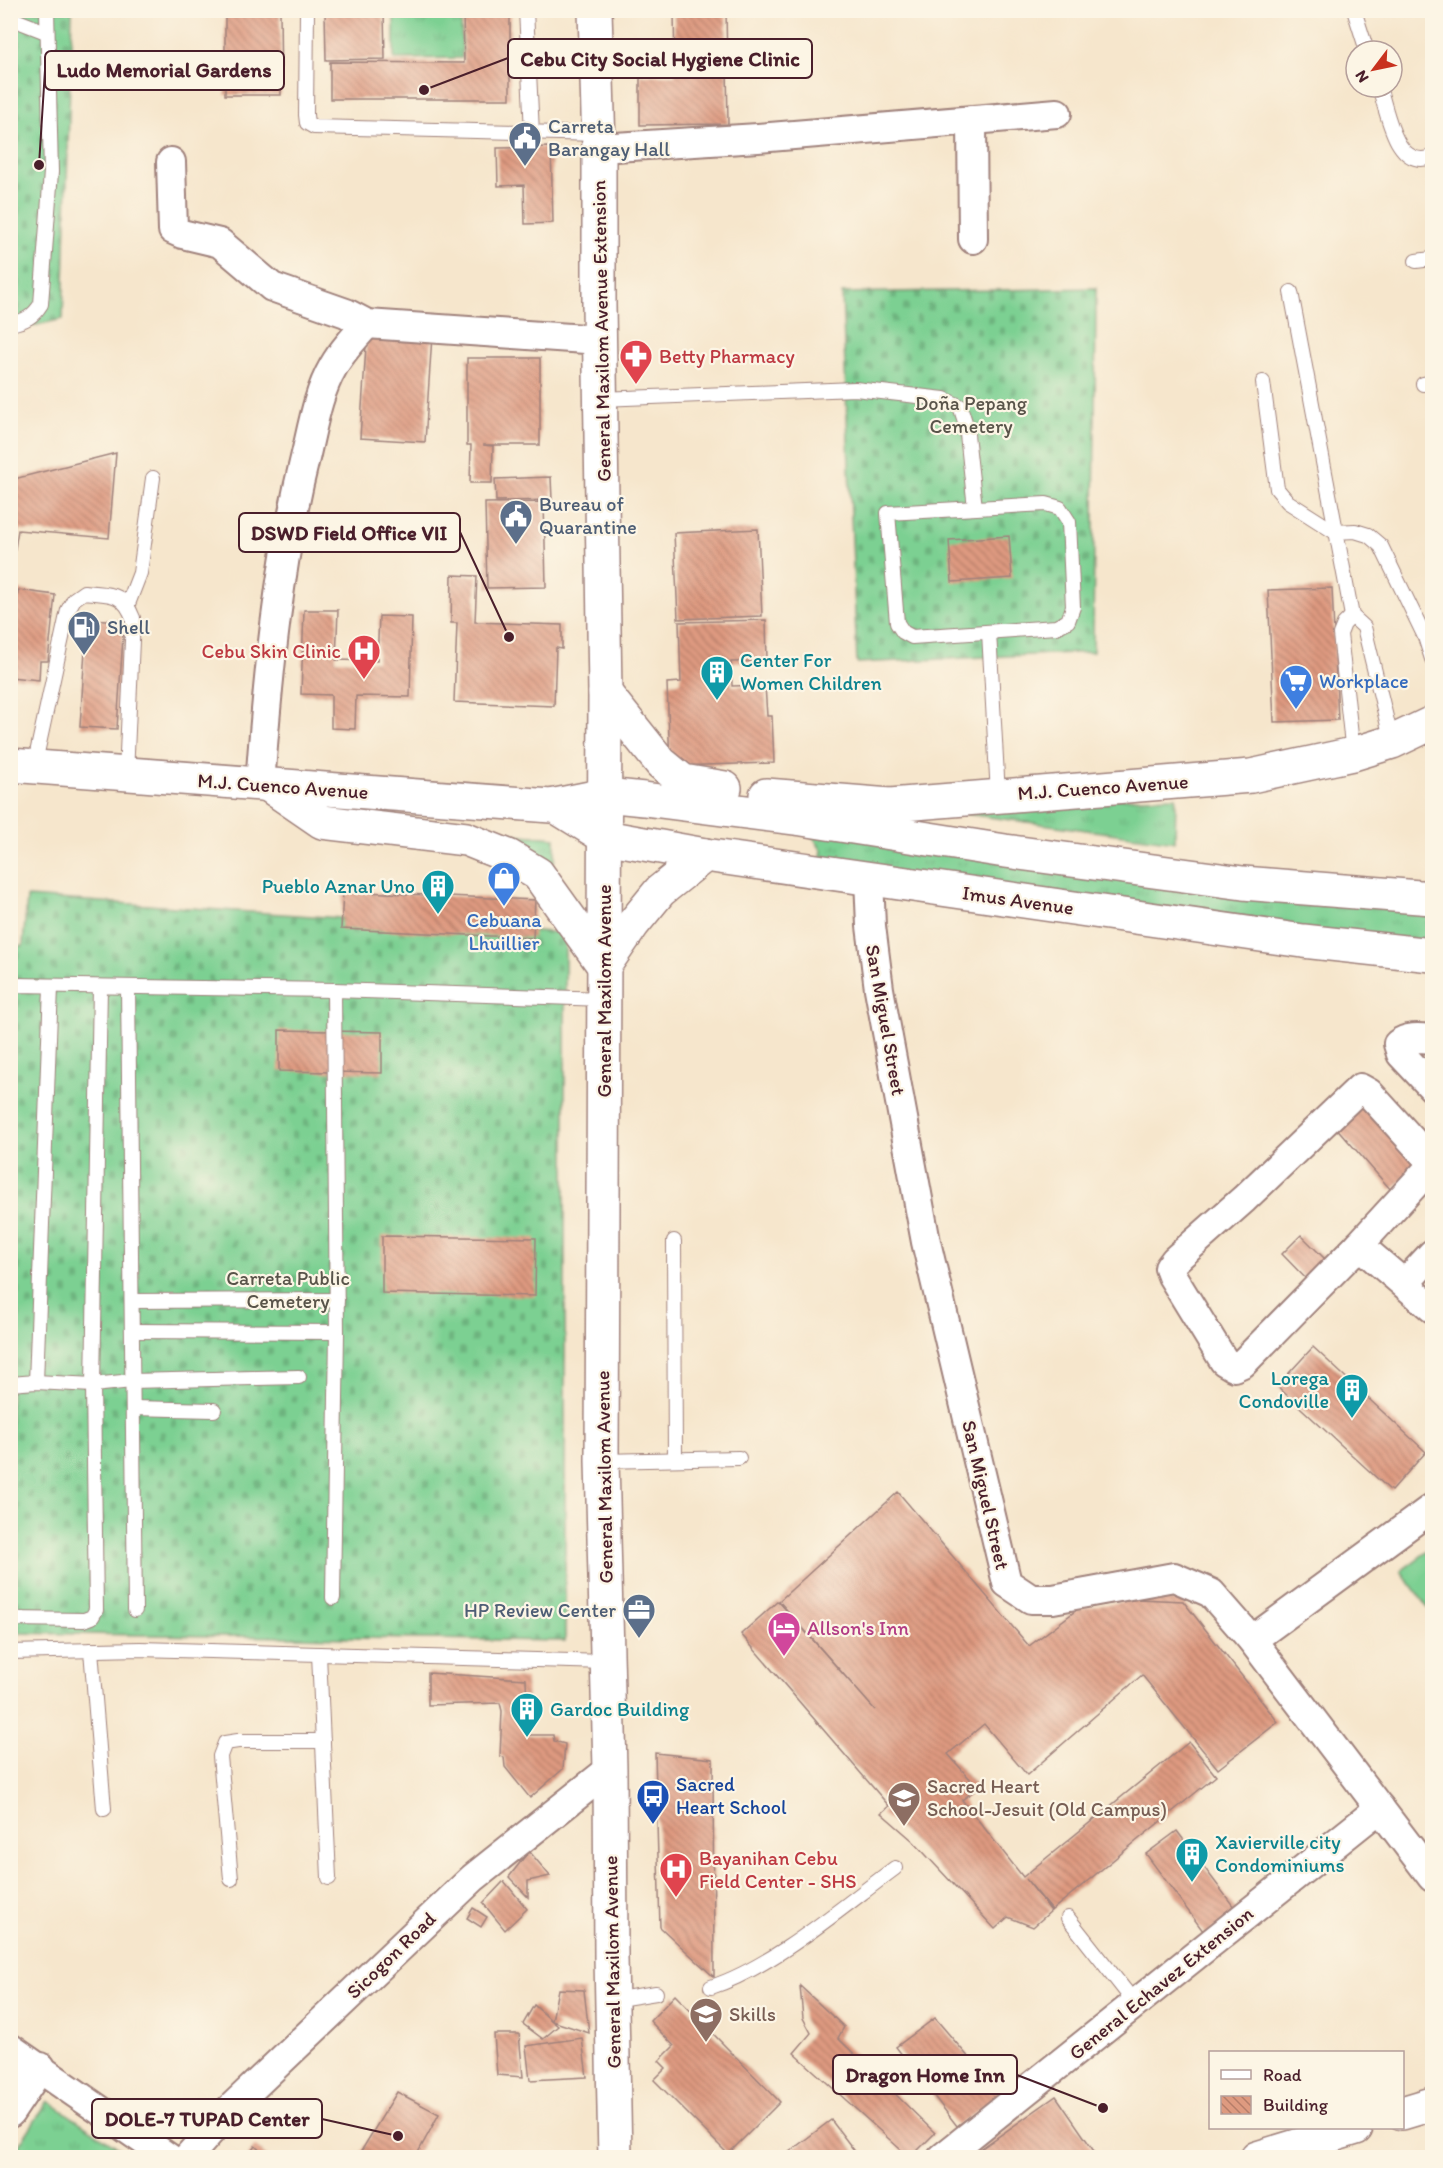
<svg xmlns="http://www.w3.org/2000/svg" width="1443" height="2168" viewBox="0 0 1443 2168" font-family="Itim,sans-serif">
<style>
.grass{fill:url(#grass-tufts);stroke:#63785e;stroke-width:1.5}
.cemetery{fill:url(#cemetery-stones);stroke:#63785e;stroke-width:1.5}
.park{fill:#7cd092;stroke:#63785e;stroke-width:1.5}
.building{fill:url(#building-back-hatch)}
.lines{fill:none;stroke-linecap:round;stroke-linejoin:round}
.service-casing{stroke:#a0827c;stroke-width:16}
.minor-casing{stroke:#a0827c;stroke-width:32}
.tertiary-casing{stroke:#a0827c;stroke-width:36}
.secondary-casing{stroke:#a0827c;stroke-width:36}
.primary-casing{stroke:#a0827c;stroke-width:36}
.service{stroke:#fff;stroke-width:14}
.minor{stroke:#fff;stroke-width:28}
.tertiary{stroke:#fff;stroke-width:33}
.secondary{stroke:#fff;stroke-width:33}
.primary{stroke:#fff;stroke-width:33}
.labels{text-anchor:middle;dominant-baseline:central;stroke-width:4.5;stroke-linejoin:round;paint-order:stroke}
.service-label{font-size:20px;fill:#4e5e75;stroke:#fcf5e5;text-anchor:start}
.street-label{font-size:20px;fill:#4a1f2b;stroke:#fcf5e5}
.health-label{font-size:20px;fill:#be3a42;stroke:#fcf5e5;text-anchor:start}
.park-label{font-size:20px;fill:#59544a;stroke:#fcf5e5}
.culture-label{font-size:20px;fill:#0d838f;stroke:#fcf5e5;text-anchor:start}
.shop-label{font-size:20px;fill:#366cbe;stroke:#fcf5e5;text-anchor:start}
.hotel-label{font-size:20px;fill:#b23c85;stroke:#fcf5e5;text-anchor:start}
.transit-label{font-size:20px;fill:#164399;stroke:#fcf5e5;text-anchor:start}
.education-label{font-size:20px;fill:#785e54;stroke:#fcf5e5;text-anchor:start}
.leader{fill:none;stroke:#4a1f2b;stroke-width:2}
.callout-dot{fill:#4a1f2b;stroke:#fcf5e5;stroke-width:2}
.callout{fill:#fcf5e5;stroke:#4a1f2b;stroke-width:2}
.callout-label{font-size:21px;text-anchor:middle;font-weight:bold;fill:#4a1f2b}
</style>
<defs>
<pattern id="grass-tufts" width="24" height="20" patternUnits="userSpaceOnUse" patternTransform="scale(1.5)"><rect width="24" height="20" fill="#7cd092"/><path d="M3 7l-1-3M5 7V3M7 7l1-3M15 17l-1-3M17 17v-4M19 17l1-3" fill="none" stroke="#6db27e"/></pattern>
<pattern id="cemetery-stones" width="16" height="16" patternUnits="userSpaceOnUse" patternTransform="scale(1.5)"><rect width="16" height="16" fill="#7cd092"/><path d="M2 7V4a2 2 0 0 1 4 0v3zM10 15v-3a2 2 0 0 1 4 0v3z" fill="#6db27e"/></pattern>
<pattern id="building-back-hatch" width="6" height="6" patternUnits="userSpaceOnUse" patternTransform="scale(1.5)"><rect width="6" height="6" fill="#de9a80"/><path d="M-1 5l2 2M0 0l6 6M5-1l2 2" fill="none" stroke="#b67d69"/></pattern>
</defs>
<rect width="100%" height="100%" fill="#fcf5e5"/>
<filter id="ink" filterUnits="userSpaceOnUse"><feTurbulence type="fractalNoise" baseFrequency=".0167" numOctaves="2"/><feDisplacementMap in="SourceGraphic" scale="12" xChannelSelector="R" yChannelSelector="G"/><feConvolveMatrix kernelMatrix="1 2 1 2 8 2 1 2 1" color-interpolation-filters="sRGB"/></filter>
<filter id="wash" filterUnits="userSpaceOnUse"><feTurbulence type="fractalNoise" baseFrequency=".008" numOctaves="4" result="noise"/><feDisplacementMap in="SourceGraphic" scale="24" xChannelSelector="R" yChannelSelector="G"/><feGaussianBlur stdDeviation="1.35" result="paint"/><feColorMatrix in="noise" values="0 0 0 0 0 0 0 0 0 0 0 0 0 0 0 0 0 1.4 0 .05"/><feComposite in="paint" operator="in"/></filter>
<g filter="url(#wash)">
<rect width="100%" height="100%" fill="#f6e6cc"/>
<g class="grass">
<polygon points="394,11 461,11 462,58 394,59"/>
<polygon points="1176,797 1175,842 900,805"/>
<polygon points="802,819 1432,894 1432,953 818,871 822,851"/>
<polygon points="489,832 555,838 555,860 551,864"/>
<polygon points="48,2101 132,2157 11,2157"/>
</g>
<g class="cemetery">
<polygon points="10,11 72,11 63,319 11,331"/>
<polygon points="1096,288 1093,652 857,663 842,293"/>
<polygon points="27,897 565,933 565,1641 11,1633 10,946 23,946"/>
</g>
<polygon class="park" points="1432,1548 1432,1614 1401,1571"/>
<g id="blocks">
<g class="building">
<polygon points="225,10 280,10 281,95 225,95"/>
<polygon points="325,10 384,10 385,59 326,60"/>
<polygon points="463,10 510,10 510,99 330,99 330,62 464,63"/>
<polygon points="674,10 726,10 728,124 640,125 640,75 675,75"/>
<polygon points="551,147 553,223 525,224 524,185 498,186 497,148"/>
<polygon points="367,331 432,336 425,442 360,438"/>
<polygon points="467,358 540,358 540,445 483,445 493,446 492,483 470,483 471,445 467,445"/>
<polygon points="116,453 109,538 18,530 10,580 10,480"/>
<polygon points="551,477 552,500 496,501 495,479"/>
<polygon points="544,502 546,587 487,588 485,503"/>
<polygon points="758,529 762,616 678,619 674,533"/>
<polygon points="1009,536 1012,578 952,582 949,540"/>
<polygon points="452,575 477,576 475,622 562,625 562,649 556,648 554,706 454,702 457,623 451,623"/>
<polygon points="1332,588 1338,720 1274,722 1268,590"/>
<polygon points="18,590 55,595 48,661 40,661 39,680 10,677"/>
<polygon points="304,610 338,610 336,660 377,661 379,616 412,617 410,697 356,696 355,729 331,728 331,695 301,694"/>
<polygon points="87,619 124,621 117,729 80,727"/>
<polygon points="766,620 767,661 731,662 732,686 765,685 767,716 772,716 774,763 670,766 667,683 681,682 679,622"/>
<polygon points="343,891 535,900 533,938 341,929"/>
<polygon points="279,1030 382,1032 382,1073 279,1071"/>
<polygon points="1364,1099 1421,1164 1391,1190 1334,1125"/>
<polygon points="1301,1235 1332,1266 1313,1286 1282,1254"/>
<polygon points="382,1236 536,1238 535,1296 382,1293"/>
<polygon points="1313,1347 1426,1452 1391,1491 1277,1386"/>
<polygon points="898,1492 1029,1646 1078,1609 1139,1599 1183,1601 1278,1722 1218,1769 1142,1675 1027,1775 984,1724 948,1754 978,1788 962,1800 1023,1877 1189,1742 1216,1776 1052,1910 1026,1879 1051,1911 1033,1927 1008,1917 995,1929 912,1840 881,1813 889,1806 741,1634 778,1601 875,1710 779,1601"/>
<polygon points="428,1673 526,1679 528,1735 553,1735 554,1741 565,1744 563,1769 530,1798 505,1767 504,1757 500,1756 502,1711 500,1703 428,1705"/>
<polygon points="655,1753 713,1759 714,1977 660,1927"/>
<polygon points="1177,1831 1237,1911 1206,1935 1146,1854"/>
<polygon points="529,1851 550,1876 528,1881 528,1897 509,1877"/>
<polygon points="504,1881 527,1909 505,1930 483,1903"/>
<polygon points="473,1908 487,1917 481,1927 467,1918"/>
<polygon points="800,1986 844,2027 838,2038 935,2133 910,2158 794,2053 811,2033 803,2018"/>
<polygon points="558,1989 584,1990 589,2033 552,2021 558,2026 543,2039 523,2024 534,2005 552,2021"/>
<polygon points="675,1995 780,2102 728,2154 654,2080 666,2068 659,2061 674,2046 650,2021"/>
<polygon points="935,2018 1000,2094 957,2126 896,2047"/>
<polygon points="494,2034 519,2034 523,2077 497,2075"/>
<polygon points="582,2038 587,2077 530,2080 526,2046"/>
<polygon points="397,2092 439,2114 415,2158 357,2158"/>
<polygon points="1056,2096 1098,2157 968,2158"/>
<polygon points="831,2120 860,2158 794,2158 789,2152"/>
<polygon points="255,2146 269,2158 246,2158"/>
</g>
</g>
</g>
<g filter="url(#ink)">
<use href="#blocks" fill-opacity="0" stroke="#a0827c" stroke-width="1.5"/>
<g class="lines">
<defs>
<g id="service">
<polyline points="307,10 306,115 307,123 314,127 598,134"/>
<polyline points="526,10 532,133"/>
<polyline points="1354,10 1367,51"/>
<polyline points="10,18 46,32"/>
<path d="M1379,87C1388,113 1395,170 1432,157"/>
<polyline points="1416,261 1432,259"/>
<polyline points="1291,292 1352,616 1364,627 1392,742"/>
<path d="M10,324C25,321 33,317 41,304L51,172L47,10"/>
<polyline points="1263,382 1277,489 1288,502 1335,532 1355,531 1368,535 1381,546 1425,637 1432,659"/>
<polyline points="1423,384 1432,382"/>
<polyline points="601,399 855,389 944,399 960,406 966,425 975,508"/>
<polygon points="1046,504 1060,508 1069,522 1073,607 1068,621 1056,627 912,637 903,632 897,623 888,513"/>
<polyline points="128,604 140,573 153,478"/>
<polyline points="1352,616 1344,624 1340,634 1353,754"/>
<polyline points="989,632 998,795"/>
<path d="M34,767L68,610L74,599L84,592C109,595 123,591 133,618L126,775"/>
<polyline points="10,988 16,985 334,990 604,999"/>
<polyline points="128,988 135,1610"/>
<polyline points="674,1241 675,1459"/>
<polyline points="133,1301 337,1300"/>
<polyline points="133,1331 337,1332"/>
<polyline points="36,1382 51,987"/>
<polyline points="10,1384 36,1382 93,1385 132,1381 299,1377"/>
<polyline points="133,1408 214,1410"/>
<polyline points="602,1461 739,1458"/>
<polyline points="333,1598 337,1332 334,990"/>
<polyline points="10,1619 84,1620 92,1617 96,1610 93,1385 100,987"/>
<polyline points="91,1650 104,1809"/>
<polyline points="10,1652 140,1649 606,1662"/>
<polyline points="319,1654 329,1878"/>
<polyline points="231,1879 220,1756 225,1743 238,1741 323,1741"/>
<polyline points="1068,1918 1135,2003"/>
<path d="M711,1987C773,1967 842,1907 895,1868"/>
<polyline points="612,2000 656,1993"/>
</g>
<g id="minor">
<polyline points="972,120 973,239"/>
<polyline points="599,148 758,138 1057,113"/>
<polyline points="171,162 173,230 182,234 220,243 272,287 346,313 367,324 600,340"/>
<path d="M260,785C268,674 279,562 306,454C313,424 318,393 333,367C342,351 355,337 367,324"/>
<polyline points="869,878 871,926 879,989 926,1242 1007,1583 1031,1599 1053,1599 1174,1577 1211,1593 1252,1640 1432,1877"/>
<path d="M1432,1039C1421,1038 1408,1036 1398,1044L1401,1054L1432,1087"/>
<polygon points="1360,1088 1369,1093 1427,1157 1430,1163 1426,1172 1359,1245 1243,1363 1234,1367 1224,1361 1172,1276 1169,1268 1175,1260 1244,1199"/>
<polyline points="1359,1245 1432,1308"/>
<polyline points="1405,1283 1432,1254"/>
<polyline points="1252,1640 1432,1508"/>
<polyline points="10,2048 169,2158"/>
<polyline points="10,2113 41,2067"/>
<polyline points="187,2158 230,2109 473,1878 610,1769"/>
<polyline points="942,2158 1380,1808"/>
</g>
<g id="tertiary">
<polyline points="1402,2113 1432,2104"/>
<polyline points="1257,2158 1356,2128"/>
</g>
<g id="secondary">
<polyline points="595,10 599,148 599,305 605,693 602,1461 610,1769 611,1957 615,2158"/>
<polyline points="766,795 890,805 1251,776 1353,754 1392,742 1432,723"/>
</g>
<g id="primary">
<polyline points="605,693 661,763 683,781 725,788"/>
<polyline points="10,765 551,806 605,795 644,799 802,819 1005,851 1243,883 1432,898"/>
<polyline points="271,787 322,822 466,839 508,856 538,874 604,966 633,924 660,891 705,855"/>
<polyline points="555,806 605,837 705,855 1303,941 1432,955"/>
</g>
</defs>
<use href="#service" class="service-casing"/>
<use href="#minor" class="minor-casing"/>
<use href="#tertiary" class="tertiary-casing"/>
<use href="#secondary" class="secondary-casing"/>
<use href="#primary" class="primary-casing"/>
<use href="#service" class="service"/>
<use href="#minor" class="minor"/>
<use href="#tertiary" class="tertiary"/>
<use href="#secondary" class="secondary"/>
<use href="#primary" class="primary"/>
</g>
</g>
<defs>
<symbol id="civic-pin" viewBox="-11 -11 22 30"><path d="M0 17L-7.5 6A9.5 9.5 0 1 1 7.5 6Z" fill="#5c6f8a" stroke="#fcf5e5"/><path d="M-.6-6.5H3V-4.5H.6V-3L4-1V1h2V6H-6V1h2V-1L-.6-3ZM-1.2 2.5V6h2.4V2.5Z" fill="#fff"/></symbol>
<symbol id="pharmacy-pin" viewBox="-11 -11 22 30"><path d="M0 17L-7.5 6A9.5 9.5 0 1 1 7.5 6Z" fill="#e0444e" stroke="#fcf5e5"/><path d="M-2-6h4v4h4v4h-4v4h-4v-4h-4v-4h4Z" fill="#fff"/></symbol>
<symbol id="fuel-pin" viewBox="-11 -11 22 30"><path d="M0 17L-7.5 6A9.5 9.5 0 1 1 7.5 6Z" fill="#5c6f8a" stroke="#fcf5e5"/><path d="M-5.5-6h7V0h2V4h1.3V-2.5L3-4.5l.8-.8L6-3V5H2.5V1h-1V6h-7ZM-4.2-4.7v3.2H.2V-4.7Z" fill="#fff"/></symbol>
<symbol id="hospital-pin" viewBox="-11 -11 22 30"><path d="M0 17L-7.5 6A9.5 9.5 0 1 1 7.5 6Z" fill="#e0444e" stroke="#fcf5e5"/><path d="M-5-5h3v3.5h4V-5h3V5h-3V1.5h-4V5h-3Z" fill="#fff"/></symbol>
<symbol id="building-pin" viewBox="-11 -11 22 30"><path d="M0 17L-7.5 6A9.5 9.5 0 1 1 7.5 6Z" fill="#0f9aa8" stroke="#fcf5e5"/><path d="M-4-6H4V6H1V3H-1V6H-4ZM-2.5-4.3h1.7v1.8h-1.7ZM.8-4.3h1.7v1.8H.8ZM-2.5-1h1.7V.8h-1.7ZM.8-1h1.7V.8H.8Z" fill="#fff"/></symbol>
<symbol id="supermarket-pin" viewBox="-11 -11 22 30"><path d="M0 17L-7.5 6A9.5 9.5 0 1 1 7.5 6Z" fill="#3f7fe0" stroke="#fcf5e5"/><path d="M-6-5.5h2.5l.6 2H6L4.5 2H-2.5L-4.4-4H-6ZM-1.5 3.2a1.3 1.3 0 1 0 .1 0ZM3 3.2a1.3 1.3 0 1 0 .1 0Z" fill="#fff"/></symbol>
<symbol id="shop-pin" viewBox="-11 -11 22 30"><path d="M0 17L-7.5 6A9.5 9.5 0 1 1 7.5 6Z" fill="#3f7fe0" stroke="#fcf5e5"/><path d="M-5-2.5h2.3a2.7 3.5 0 0 1 5.4 0H5L5.5 6h-11ZM-1.5-2.5h3a1.5 2.3 0 0 0-3 0Z" fill="#fff"/></symbol>
<symbol id="office-pin" viewBox="-11 -11 22 30"><path d="M0 17L-7.5 6A9.5 9.5 0 1 1 7.5 6Z" fill="#5c6f8a" stroke="#fcf5e5"/><path d="M-6-3h4V-5.5h4V-3h4V5H-6ZM-1-4.5V-3h2v-1.5ZM-6 0V1H6V0Z" fill="#fff"/></symbol>
<symbol id="hotel-pin" viewBox="-11 -11 22 30"><path d="M0 17L-7.5 6A9.5 9.5 0 1 1 7.5 6Z" fill="#d1479c" stroke="#fcf5e5"/><path d="M-6-4.5h1.5V1H6V5H4.5V3h-9V5H-6ZM-4 0a1.8 1.8 0 1 1 3.6 0ZM.5 0V-2.5h3Q6-2.5 6 0Z" fill="#fff"/></symbol>
<symbol id="bus-pin" viewBox="-11 -11 22 30"><path d="M0 17L-7.5 6A9.5 9.5 0 1 1 7.5 6Z" fill="#1a4fb4" stroke="#fcf5e5"/><path d="M-5-6H5V4H4V6H2V4H-2V6H-4V4H-5ZM-3.5-4V0h7V-4ZM-3.5 1.2v1.5H-2V1.2ZM2 1.2v1.5H3.5V1.2Z" fill="#fff"/></symbol>
<symbol id="school-pin" viewBox="-11 -11 22 30"><path d="M0 17L-7.5 6A9.5 9.5 0 1 1 7.5 6Z" fill="#8d6e63" stroke="#fcf5e5"/><path d="M0-5L7-2L0 1L-7-2ZM-4 1L0 2.5L4 1V4Q0 6-4 4Z" fill="#fff"/></symbol>
</defs>
<g fill-rule="evenodd">
<use href="#civic-pin" x="506" y="119" width="38" height="52"/>
<use href="#pharmacy-pin" x="617" y="337" width="38" height="52"/>
<use href="#civic-pin" x="497" y="497" width="38" height="52"/>
<use href="#fuel-pin" x="65" y="608" width="38" height="52"/>
<use href="#hospital-pin" x="345" y="632" width="38" height="52"/>
<use href="#building-pin" x="698" y="653" width="38" height="52"/>
<use href="#supermarket-pin" x="1277" y="662" width="38" height="52"/>
<use href="#shop-pin" x="485" y="859" width="38" height="52"/>
<use href="#building-pin" x="419" y="867" width="38" height="52"/>
<use href="#building-pin" x="1333" y="1371" width="38" height="52"/>
<use href="#office-pin" x="620" y="1591" width="38" height="52"/>
<use href="#hotel-pin" x="765" y="1609" width="38" height="52"/>
<use href="#building-pin" x="508" y="1690" width="38" height="52"/>
<use href="#bus-pin" x="634" y="1777" width="38" height="52"/>
<use href="#school-pin" x="885" y="1779" width="38" height="52"/>
<use href="#building-pin" x="1173" y="1835" width="38" height="52"/>
<use href="#hospital-pin" x="657" y="1850" width="38" height="52"/>
<use href="#school-pin" x="687" y="1995" width="38" height="52"/>
</g>
<g class="labels">
<g class="service-label">
<text x="548" y="126">Carreta<tspan x="548" dy="23">Barangay Hall</tspan></text>
<text x="539" y="504">Bureau of<tspan x="539" dy="23">Quarantine</tspan></text>
<text x="107" y="627">Shell</text>
<text x="616" y="1610" text-anchor="end">HP Review Center</text>
</g>
<g class="street-label">
<text transform="translate(601 331) rotate(-91)">General Maxilom Avenue Extension</text>
<text transform="translate(283 786) rotate(4)">M.J. Cuenco Avenue</text>
<text transform="translate(1103 787) rotate(-4)">M.J. Cuenco Avenue</text>
<text transform="translate(1018 900) rotate(8)">Imus Avenue</text>
<text transform="translate(604 991) rotate(-90)">General Maxilom Avenue</text>
<text transform="translate(886 1020) rotate(80)">San Miguel Street</text>
<text transform="translate(604 1477) rotate(-91)">General Maxilom Avenue</text>
<text transform="translate(986 1495) rotate(77)">San Miguel Street</text>
<text transform="translate(391 1955) rotate(-44)">Sicogon Road</text>
<text transform="translate(612 1962) rotate(-91)">General Maxilom Avenue</text>
<text transform="translate(1161 1983) rotate(-39)">General Echavez Extension</text>
</g>
<g class="health-label">
<text x="659" y="356">Betty Pharmacy</text>
<text x="341" y="651" text-anchor="end">Cebu Skin Clinic</text>
<text x="699" y="1858">Bayanihan Cebu<tspan x="699" dy="23">Field Center - SHS</tspan></text>
</g>
<g class="park-label">
<text x="971" y="403">Doña Pepang<tspan x="971" dy="23">Cemetery</tspan></text>
<text x="288" y="1278">Carreta Public<tspan x="288" dy="23">Cemetery</tspan></text>
</g>
<g class="culture-label">
<text x="740" y="660">Center For<tspan x="740" dy="23">Women Children</tspan></text>
<text x="415" y="886" text-anchor="end">Pueblo Aznar Uno</text>
<text x="1329" y="1378" text-anchor="end">Lorega<tspan x="1329" dy="23">Condoville</tspan></text>
<text x="550" y="1709">Gardoc Building</text>
<text x="1215" y="1842">Xavierville city<tspan x="1215" dy="23">Condominiums</tspan></text>
</g>
<g class="shop-label">
<text x="1319" y="681">Workplace</text>
<text x="504" y="920" text-anchor="middle">Cebuana<tspan x="504" dy="23">Lhuillier</tspan></text>
</g>
<g class="hotel-label">
<text x="807" y="1628">Allson's Inn</text>
</g>
<g class="transit-label">
<text x="676" y="1784">Sacred<tspan x="676" dy="23">Heart School</tspan></text>
</g>
<g class="education-label">
<text x="927" y="1786">Sacred Heart<tspan x="927" dy="23">School-Jesuit (Old Campus)</tspan></text>
<text x="729" y="2014">Skills</text>
</g>
</g>
<path class="leader" d="M424 90L508 58M39 165L45 70M509 637L460 532M1103 2108L1017 2075M398 2136L322 2119"/>
<g class="callout-dot">
<circle cx="424" cy="90" r="6"/>
<circle cx="39" cy="165" r="6"/>
<circle cx="509" cy="637" r="6"/>
<circle cx="1103" cy="2108" r="6"/>
<circle cx="398" cy="2136" r="6"/>
</g>
<g class="callout">
<rect x="508" y="39" width="304" height="39" rx="6"/>
<rect x="45" y="51" width="239" height="39" rx="6"/>
<rect x="239" y="513" width="221" height="39" rx="6"/>
<rect x="833" y="2055" width="184" height="39" rx="6"/>
<rect x="92" y="2099" width="230" height="39" rx="6"/>
</g>
<g class="callout-label">
<text x="660" y="66">Cebu City Social Hygiene Clinic</text>
<text x="164" y="77">Ludo Memorial Gardens</text>
<text x="349" y="540">DSWD Field Office VII</text>
<text x="925" y="2082">Dragon Home Inn</text>
<text x="207" y="2126">DOLE-7 TUPAD Center</text>
</g>
<rect width="1443" height="2168" fill="none" stroke="#fcf5e5" stroke-width="36"/>
<rect x="1209" y="2051" width="195" height="78" fill="#fcf5e5" stroke="#b59f9b" stroke-width="1.5"/>
<rect x="1221" y="2070" width="30" height="9" fill="#ffffff" stroke="#b59f9b" stroke-width="1.5"/>
<text x="1263" y="2081" font-size="18" fill="#4a1f2b">Road</text>
<rect x="1221" y="2096" width="30" height="18" fill="url(#building-back-hatch)" stroke="#b59f9b" stroke-width="1.5"/>
<text x="1263" y="2111" font-size="18" fill="#4a1f2b">Building</text>
<g transform="translate(1374 69) rotate(238)"><circle r="28" fill="#fcf5e5" stroke="#b59f9b" stroke-width="1.5"/>
<path d="M0-4.5L10 22L0 15L-10 22Z" fill="#c8321e"/>
<text y="-9" font-size="16" font-weight="bold" text-anchor="middle" fill="#4a1f2b">N</text>
</g>
</svg>
